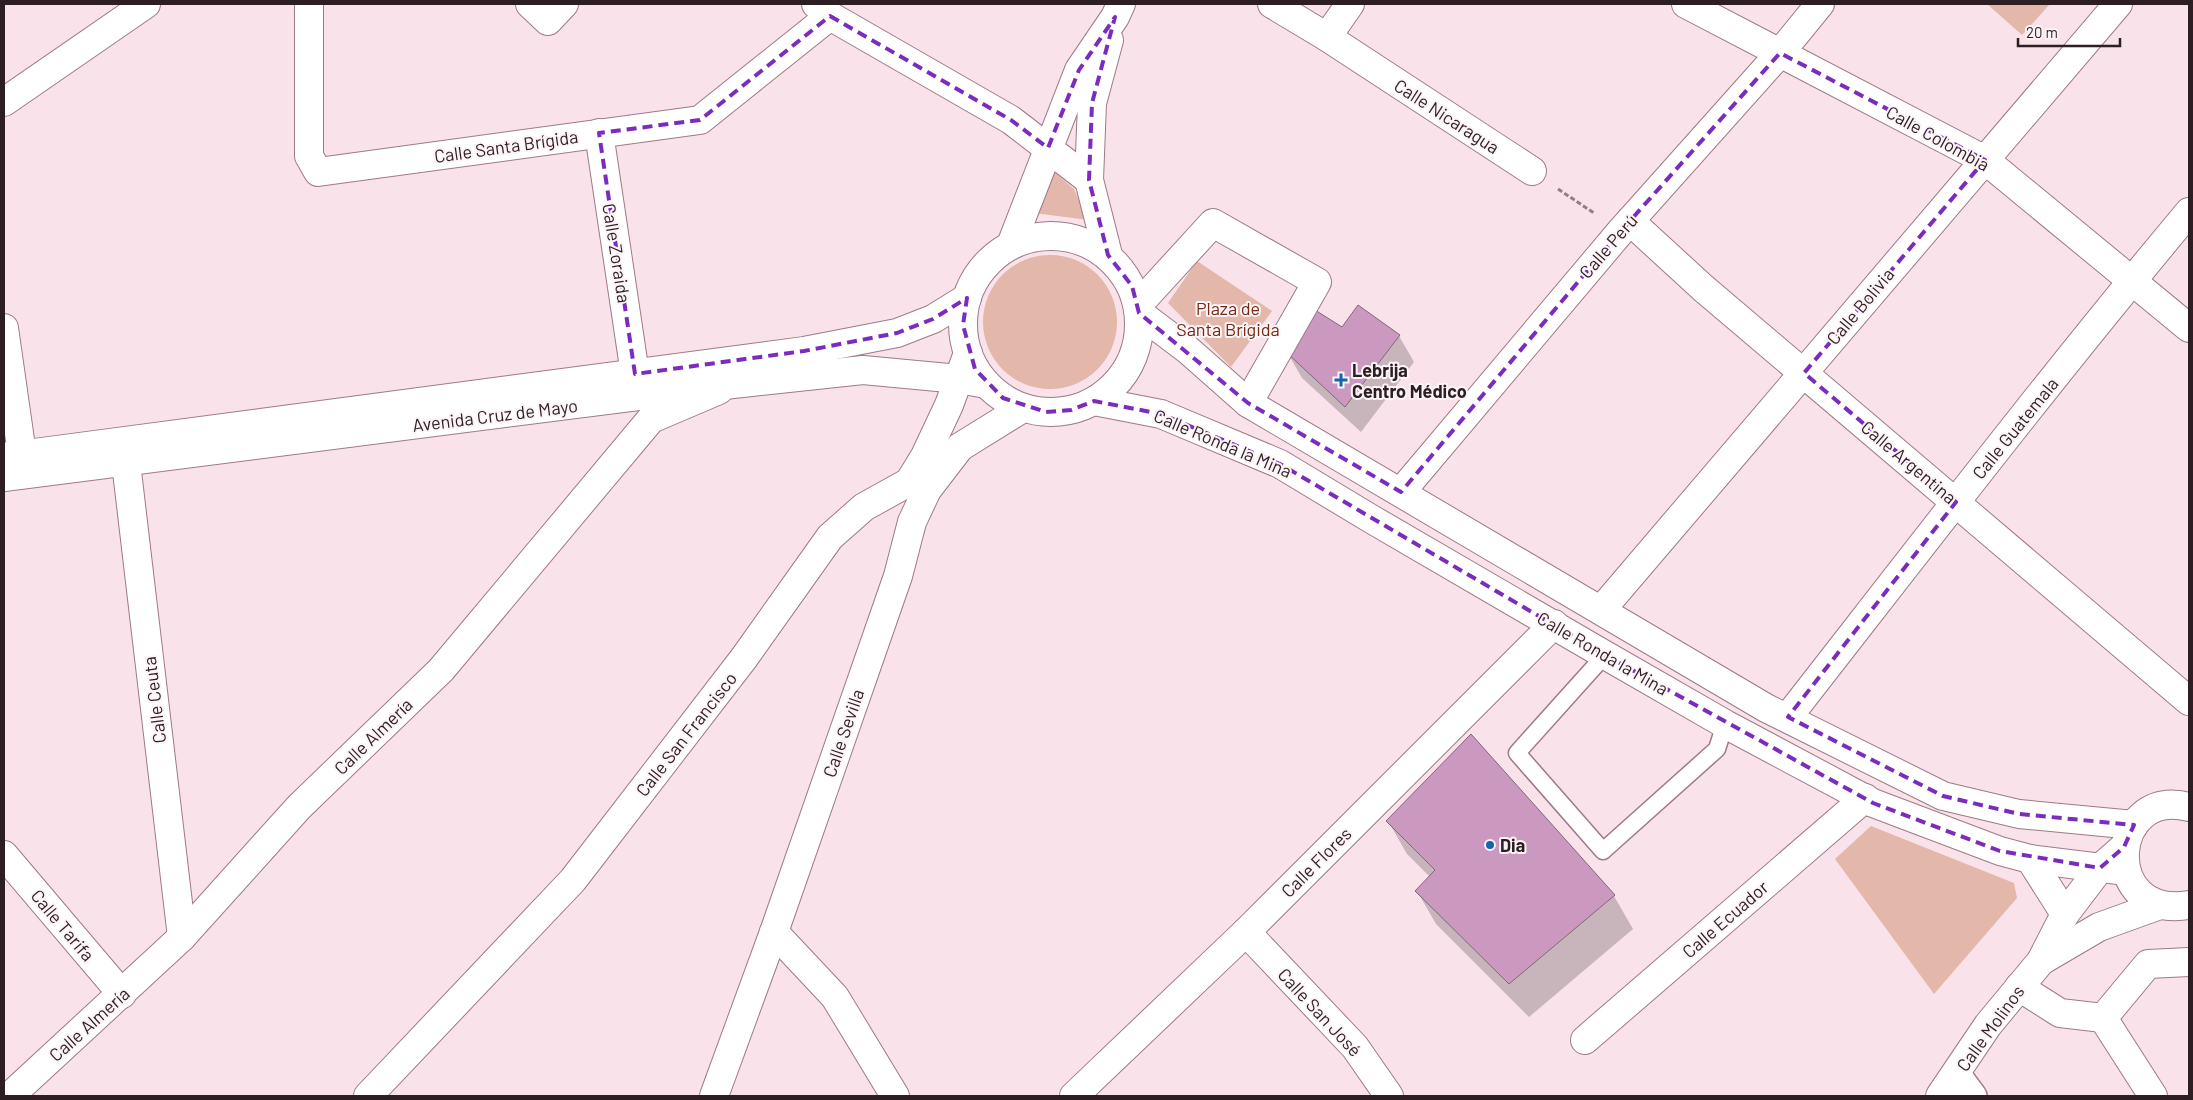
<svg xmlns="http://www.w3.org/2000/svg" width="2193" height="1100" viewBox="0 0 2193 1100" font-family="Barlow,sans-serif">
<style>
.green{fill:#e4b7ab}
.shadow{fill:#0003}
.building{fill:#cb99bf;stroke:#82667b}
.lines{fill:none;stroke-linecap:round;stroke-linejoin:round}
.service-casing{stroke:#9d7a87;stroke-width:19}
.pedestrian-casing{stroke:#9d7a87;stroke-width:28}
.minor-casing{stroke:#9d7a87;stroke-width:30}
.tertiary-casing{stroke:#9d7a87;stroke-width:30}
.path{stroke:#927f86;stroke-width:3;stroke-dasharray:5 2.5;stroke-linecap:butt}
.service{stroke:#fff;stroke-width:16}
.pedestrian{stroke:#fff;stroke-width:25}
.minor{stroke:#fff;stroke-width:28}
.tertiary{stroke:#fff;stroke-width:28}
.marked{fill:none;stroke:#7b2cbf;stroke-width:4;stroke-dasharray:10 6;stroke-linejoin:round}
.poi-dot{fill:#1365b3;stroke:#fcf4f6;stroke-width:2}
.labels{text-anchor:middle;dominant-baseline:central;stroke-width:4;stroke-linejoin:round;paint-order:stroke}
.street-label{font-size:18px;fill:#2d1e24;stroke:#fcf4f6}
.park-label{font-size:18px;fill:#732915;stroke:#fcf4f6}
.poi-label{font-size:18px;font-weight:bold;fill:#2d1e24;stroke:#fcf4f6;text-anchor:start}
</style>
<rect width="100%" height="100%" fill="#fae2ea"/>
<g class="green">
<polygon points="1987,4 2050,4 2022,35"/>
<polygon points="1053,171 1074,189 1088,220 1034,213"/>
<circle cx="1050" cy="322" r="67"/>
<polygon points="1197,261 1272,311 1231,367 1168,303"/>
<polygon points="1871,826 2014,883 2017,898 1934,994 1835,859"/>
</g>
<g class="shadow">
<polygon points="1359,307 1399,336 1414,362 1361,432 1302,378 1287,352 1343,329"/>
<polygon points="1388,821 1614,896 1633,929 1529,1017 1436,924 1417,891 1430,877 1407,854"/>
</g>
<g class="building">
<polygon points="1358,305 1400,335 1345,407 1286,352 1315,310 1342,327"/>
<polygon points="1471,734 1615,895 1509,984 1415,891 1435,870 1386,821"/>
</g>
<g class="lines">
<defs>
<polyline id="service" points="1605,655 1517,753 1603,851 1717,749 1725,724"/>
<polyline id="pedestrian" points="1957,1073 1974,1096"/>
<g id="minor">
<polyline points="309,4 309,156 318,172 700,120 830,16"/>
<polyline points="530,4 548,21 564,4"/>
<polyline points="1272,4 1327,37 1532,171"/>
<polyline points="1686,4 1985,160 2189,328"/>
<polyline points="1327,37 1350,4"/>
<polyline points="4,102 146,4"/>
<polyline points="599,133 635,374"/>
<polyline points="1630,221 1703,288 2189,701"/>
<polyline points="1138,305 1213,223 1317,282 1248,403"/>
<polyline points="126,463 182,937"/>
<polyline points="1401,492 1621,231 1780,53 1820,4"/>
<polyline points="1602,609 2118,4"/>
<path d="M1788,717C1920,548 2051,377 2189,212"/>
<polyline points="4,855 122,994"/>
<polyline points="1246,932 1355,1047 1389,1096"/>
<polyline points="2019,987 2060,1013 2103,1018 2153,1096"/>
<polyline points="2103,1018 2148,964 2189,962"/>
<polyline points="1585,1040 1865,798"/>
<polyline points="10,1096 182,937 299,807 441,670 651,419 719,390"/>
<polyline points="1074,1096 1246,932 1554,624"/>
</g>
<g id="tertiary">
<polyline points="816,4 830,16 1011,120 1089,180"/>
<circle cx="1051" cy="324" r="88"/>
<polyline points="1011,245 1079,70 1115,17 1121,4"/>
<polyline points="1108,255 1089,180 1092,103 1109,40"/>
<polyline points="1139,313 1188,350 1248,403 1766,708 1943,796 2019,814 2134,825"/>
<polyline points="4,328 22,454"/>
<polyline points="1094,401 1161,414 1280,464 1373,520 1605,655 1725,724 1873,803 2000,851 2030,859 2126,871"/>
<polyline points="4,457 804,351 897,333 933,319 967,298"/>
<polyline points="4,477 733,384 863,370 959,379 986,384"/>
<path d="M2189,807C2108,786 2099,920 2189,905"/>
<polyline points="2030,859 2065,914"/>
<polyline points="774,932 835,997 895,1096"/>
<polyline points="2041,961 2099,927 2160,905"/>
<polyline points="368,1096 573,880 744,658 830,537 864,507 909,482 925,456 949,405 968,353"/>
<polyline points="714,1096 774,932 898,576 912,522 927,490 960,447 1023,408"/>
<polyline points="1940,1096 1988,1025 2041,961 2065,914 2100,868 2124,847"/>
</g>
</defs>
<use href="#service" class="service-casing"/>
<use href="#pedestrian" class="pedestrian-casing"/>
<use href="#minor" class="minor-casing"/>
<use href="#tertiary" class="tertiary-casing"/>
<polyline class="path" points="1558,189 1594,213"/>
<use href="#service" class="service"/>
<use href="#pedestrian" class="pedestrian"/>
<use href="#minor" class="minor"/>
<use href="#tertiary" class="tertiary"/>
</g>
<path class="marked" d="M830,16L1011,120L1048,148L1079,70L1115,17L1092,103L1089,180L1108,255L1132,286L1139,313L1248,403L1401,492L1621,231L1780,53L1985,160L1804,373L1956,502L1788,717L1943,796L2019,814L2134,825L2124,847L2100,868L2000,851L1873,803L1605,655L1280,464L1161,414L1094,401L1071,410L1046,412L1003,398L975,369L963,325L967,298L933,319L897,333L804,351L635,374L599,133L700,120Z"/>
<g class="poi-dot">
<path d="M1338.5 372.5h5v5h5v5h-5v5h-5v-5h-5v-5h5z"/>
<circle cx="1490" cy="845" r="5"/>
</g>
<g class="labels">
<g class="street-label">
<text transform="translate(1447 116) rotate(33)">Calle Nicaragua</text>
<text transform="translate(1938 138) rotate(29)">Calle Colombia</text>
<text transform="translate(506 146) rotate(-8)">Calle Santa Brígida</text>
<text transform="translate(1608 246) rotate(-49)">Calle Perú</text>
<text transform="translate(617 253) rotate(81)">Calle Zoraida</text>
<text transform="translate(1860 306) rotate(-50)">Calle Bolivia</text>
<text transform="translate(495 415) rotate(-7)">Avenida Cruz de Mayo</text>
<text transform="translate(2015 428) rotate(-51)">Calle Guatemala</text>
<text transform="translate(1223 443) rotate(23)">Calle Ronda la Mina</text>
<text transform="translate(1909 462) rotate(40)">Calle Argentina</text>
<text transform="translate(1603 653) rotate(30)">Calle Ronda la Mina</text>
<text transform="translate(154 700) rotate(-97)">Calle Ceuta</text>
<text transform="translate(843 733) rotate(-71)">Calle Sevilla</text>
<text transform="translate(686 734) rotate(-52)">Calle San Francisco</text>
<text transform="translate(373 736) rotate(-44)">Calle Almería</text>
<text transform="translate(1316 862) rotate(-45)">Calle Flores</text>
<text transform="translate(1725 919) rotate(-41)">Calle Ecuador</text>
<text transform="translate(63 925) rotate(50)">Calle Tarifa</text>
<text transform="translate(1320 1012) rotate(47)">Calle San José</text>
<text transform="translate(89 1024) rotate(-42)">Calle Almería</text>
<text transform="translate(1990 1028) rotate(-54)">Calle Molinos</text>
</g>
<g class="park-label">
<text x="1228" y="308">Plaza de<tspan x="1228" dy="21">Santa Brígida</tspan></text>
</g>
<g class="poi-label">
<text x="1352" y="370">Lebrija<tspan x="1352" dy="21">Centro Médico</tspan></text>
<text x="1500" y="845">Dia</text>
</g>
</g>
<rect width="2193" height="1100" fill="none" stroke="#2d1e24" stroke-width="10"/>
<path d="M2018 38v8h102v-8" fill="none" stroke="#2d1e24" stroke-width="2.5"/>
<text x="2026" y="38" font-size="15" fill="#2d1e24" stroke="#fcf4f6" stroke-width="4" paint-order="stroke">20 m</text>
</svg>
